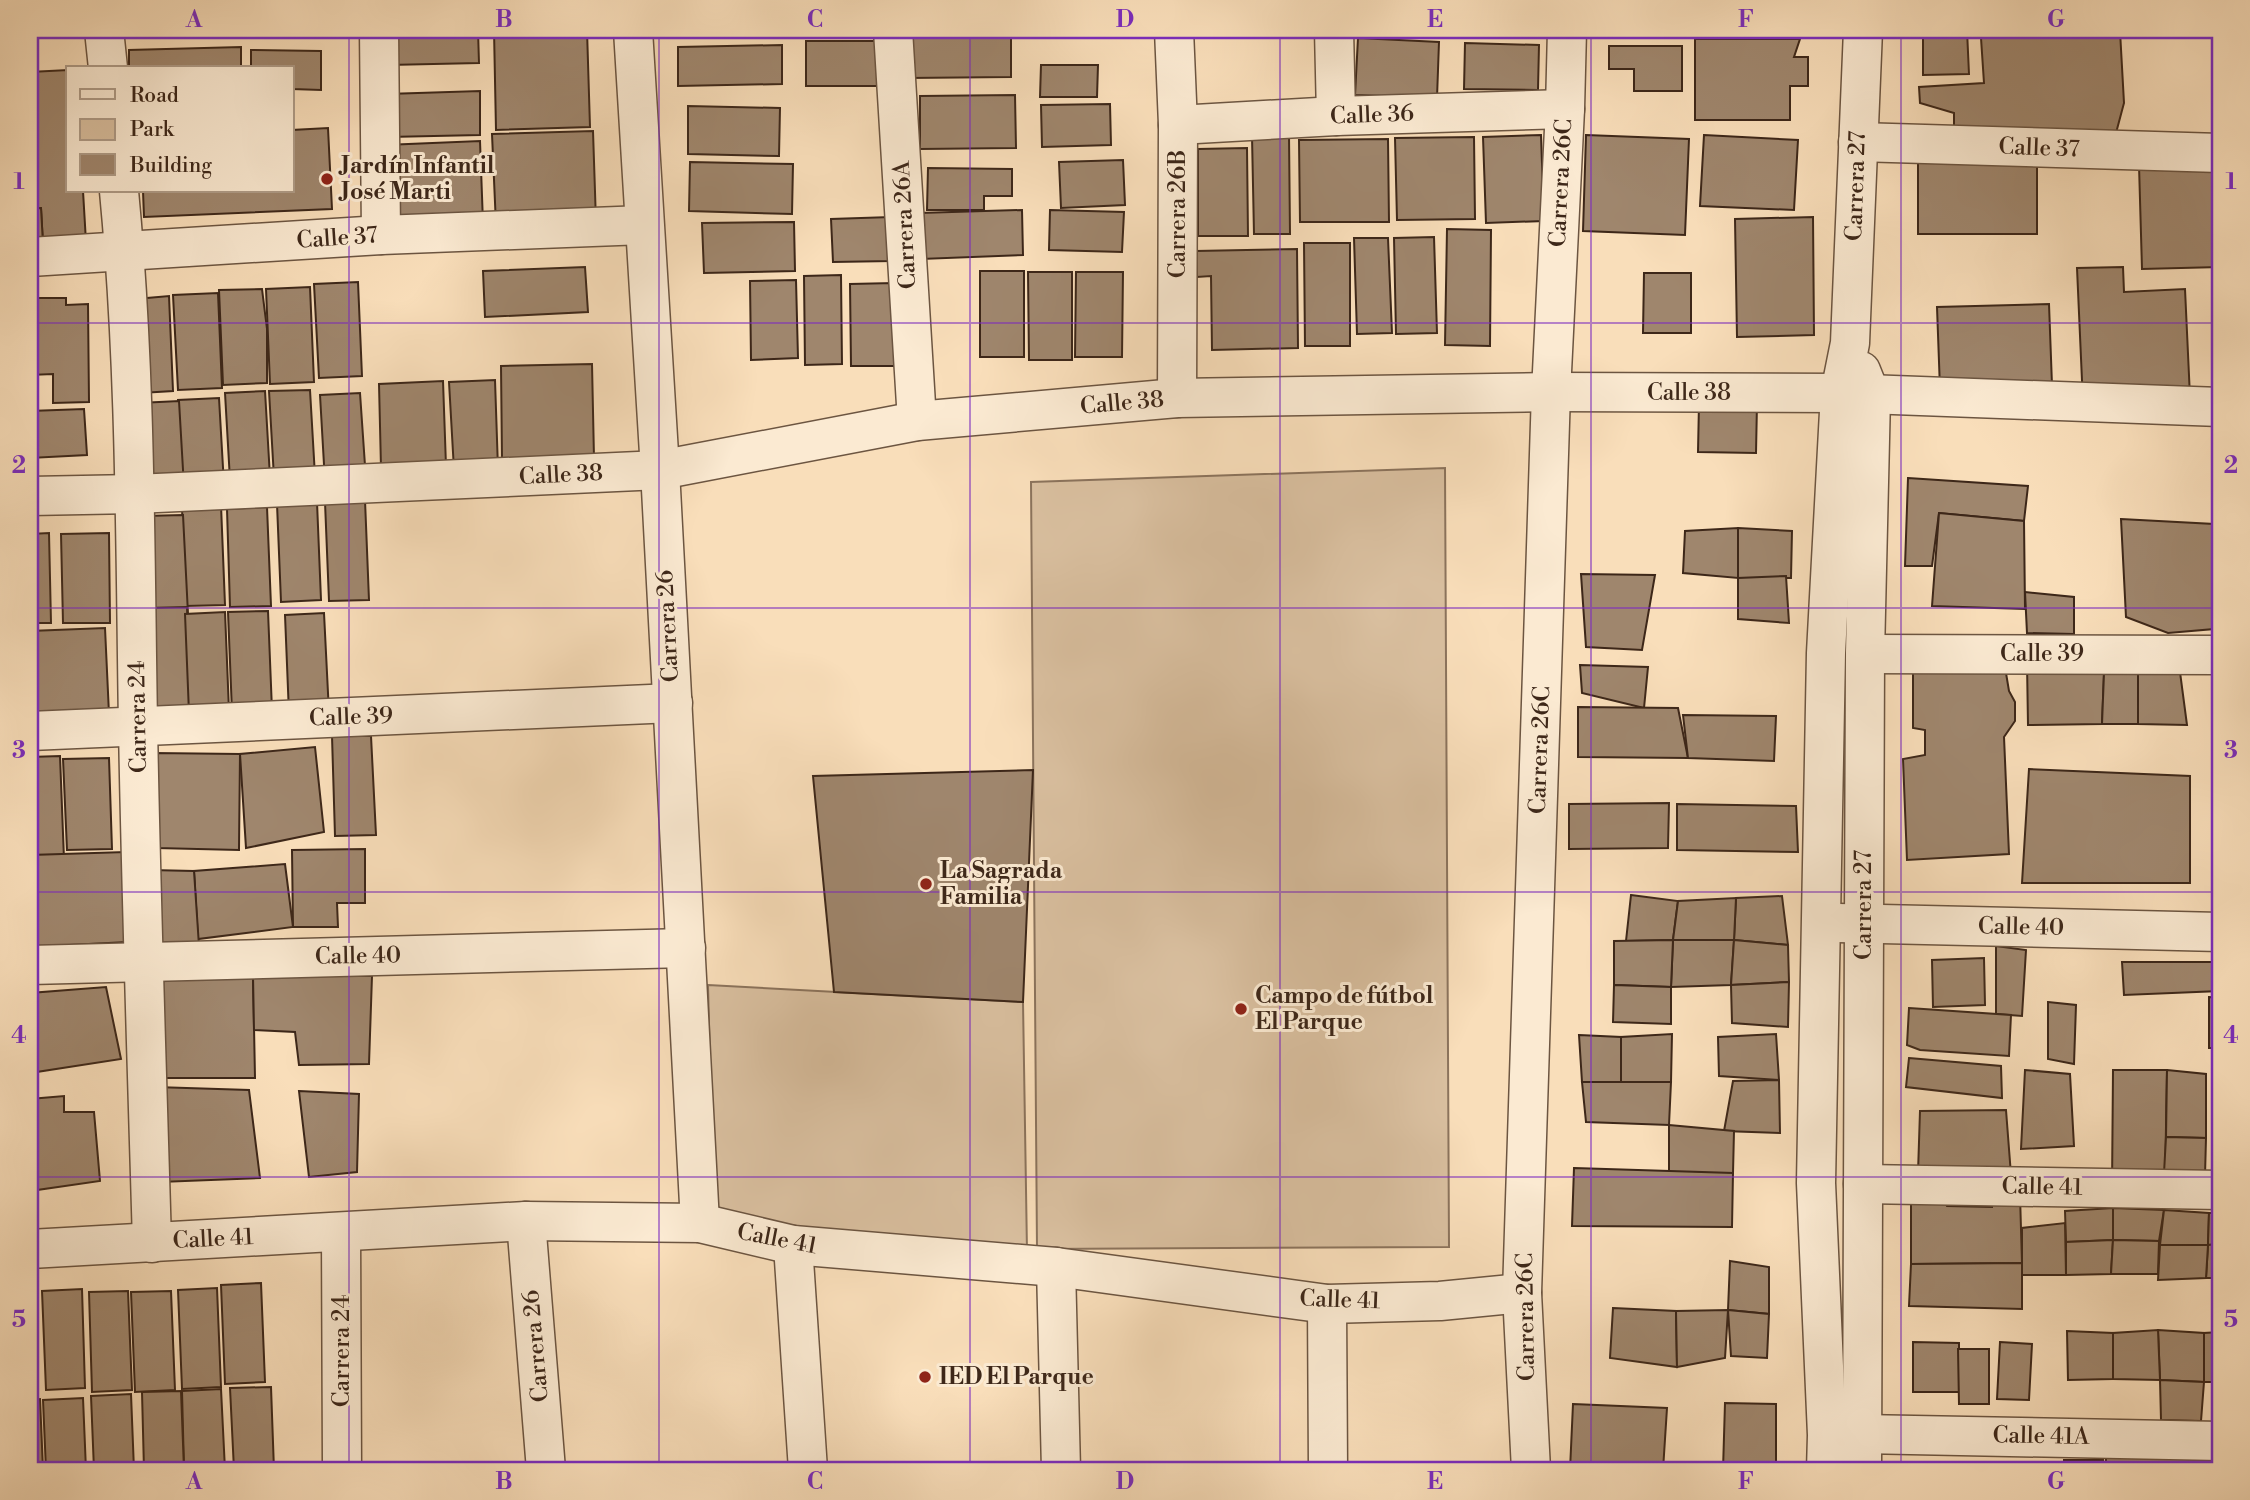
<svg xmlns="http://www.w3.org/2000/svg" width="2250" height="1500" viewBox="0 0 2250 1500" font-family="'Libre Bodoni',serif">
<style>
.green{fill:#d9bf9f;stroke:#8b735c;stroke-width:2}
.building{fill:#9f866d;stroke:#3d2719;stroke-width:2}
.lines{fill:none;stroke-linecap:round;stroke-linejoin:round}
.street-casing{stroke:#6c5541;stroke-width:41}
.street{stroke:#fbead2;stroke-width:38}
.grid{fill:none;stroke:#7b2cbf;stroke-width:2;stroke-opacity:0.55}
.poi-dot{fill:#8f2418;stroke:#fbead2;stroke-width:2.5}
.labels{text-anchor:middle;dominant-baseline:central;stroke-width:6;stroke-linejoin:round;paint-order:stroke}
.street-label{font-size:23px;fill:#3d2719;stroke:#fbead2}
.poi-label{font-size:23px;font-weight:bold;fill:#3d2719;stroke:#fbead2;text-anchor:start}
.neatline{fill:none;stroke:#7b2cbf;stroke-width:2.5}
.grid-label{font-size:23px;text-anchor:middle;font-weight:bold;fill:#7b2cbf}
</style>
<rect width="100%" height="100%" fill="#f9deba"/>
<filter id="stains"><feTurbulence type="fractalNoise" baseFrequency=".00286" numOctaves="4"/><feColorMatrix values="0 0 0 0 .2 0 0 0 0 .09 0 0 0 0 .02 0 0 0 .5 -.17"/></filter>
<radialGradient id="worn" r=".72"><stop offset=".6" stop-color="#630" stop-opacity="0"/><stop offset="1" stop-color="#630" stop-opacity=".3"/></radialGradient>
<g class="green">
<polygon points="1445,468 1449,1247 1037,1249 1031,482"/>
<polygon points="708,985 1023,1002 1027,1251 845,1239 714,1214"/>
</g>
<g class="building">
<polygon points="387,30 478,30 479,63 388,65"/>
<polygon points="494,30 587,30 590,127 496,130"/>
<polygon points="674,30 781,30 781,37 674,38"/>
<polygon points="789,30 885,30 885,32 789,36"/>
<polygon points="1360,30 1435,30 1435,32 1360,34"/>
<polygon points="1923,30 1967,30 1969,74 1923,75"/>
<polygon points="1011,31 1011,77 907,78 907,32"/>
<polygon points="2120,31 2124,103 2116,133 1954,139 1954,113 1920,103 1919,87 1984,83 1981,38"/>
<polygon points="1358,38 1439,42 1437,98 1355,95"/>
<polygon points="1695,39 1800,39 1794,57 1808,57 1808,86 1790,86 1790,120 1695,120"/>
<rect x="806" y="41" width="80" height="45"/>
<polygon points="1465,43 1539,45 1538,90 1464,89"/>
<polygon points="782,45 782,84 678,86 678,47"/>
<polygon points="1609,46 1682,46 1682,91 1634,91 1634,69 1609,69"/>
<polygon points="241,47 241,68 129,68 129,50"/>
<polygon points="251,50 321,51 321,90 292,89 292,68 251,68"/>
<polygon points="1041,65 1098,65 1097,97 1040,97"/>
<polygon points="68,70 68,191 83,191 86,242 43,244 41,208 30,209 30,72"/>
<polygon points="480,91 480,135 388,137 387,94"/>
<polygon points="1015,95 1016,148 920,149 920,96"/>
<polygon points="1110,104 1111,145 1042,147 1041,105"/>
<polygon points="688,106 780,108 779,156 688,154"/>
<polygon points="328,128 332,209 144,217 143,191 292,191 292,130"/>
<polygon points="593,131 596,222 496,225 492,134"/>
<polygon points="1289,135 1290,234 1254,234 1252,136"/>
<polygon points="1541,135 1544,221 1486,223 1483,137"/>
<polygon points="1586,135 1689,139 1685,235 1583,231"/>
<polygon points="1704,135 1798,140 1794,210 1700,206"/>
<polygon points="1474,137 1475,219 1397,220 1395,138"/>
<polygon points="1388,139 1389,222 1300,222 1299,140"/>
<polygon points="480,141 483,223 388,227 385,145"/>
<polygon points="1247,148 1248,236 1198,236 1198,149"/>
<polygon points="1123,160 1125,205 1061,208 1059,162"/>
<polygon points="690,162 793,164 792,214 689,211"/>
<rect x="1918" y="162" width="119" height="72"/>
<polygon points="2220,162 2220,267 2142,269 2139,165"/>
<polygon points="928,168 1012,169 1012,196 984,196 984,210 927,210"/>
<polygon points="41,208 43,244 30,253 30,209"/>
<polygon points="1022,210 1023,255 921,259 919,213"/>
<polygon points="1050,210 1124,212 1122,252 1049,250"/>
<polygon points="891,217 892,261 833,262 831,219"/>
<polygon points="1813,217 1814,335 1737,337 1735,219"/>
<polygon points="794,222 795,271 704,273 702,223"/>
<polygon points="1447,229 1491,230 1490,346 1445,345"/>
<polygon points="1434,237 1437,333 1396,334 1394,238"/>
<polygon points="1354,238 1388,238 1392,333 1357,334"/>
<polygon points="1304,243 1350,243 1350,346 1305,346"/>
<polygon points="1297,249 1298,348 1212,350 1211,276 1197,277 1196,251"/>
<polygon points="585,267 588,312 485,317 483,271"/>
<polygon points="2123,267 2124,292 2185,289 2190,397 2083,403 2077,268"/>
<rect x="980" y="271" width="44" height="86"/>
<polygon points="1028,272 1072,272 1072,360 1029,360"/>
<polygon points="1076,272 1123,272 1122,357 1075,357"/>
<polygon points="1644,273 1691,273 1691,333 1643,333"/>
<polygon points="841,275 842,364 805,365 804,276"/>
<polygon points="796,280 798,358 751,360 750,281"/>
<polygon points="358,282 362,376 319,378 314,284"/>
<polygon points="894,283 896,366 851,366 850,284"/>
<polygon points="310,287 314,382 270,384 266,289"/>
<polygon points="262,289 267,329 267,383 223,385 219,290"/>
<polygon points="218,293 222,388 178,390 173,295"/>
<polygon points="169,296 173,391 141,393 136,299"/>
<polygon points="30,298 66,298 66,305 88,304 89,402 53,403 53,374 30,375"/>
<polygon points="2049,304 2052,385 1940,389 1937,307"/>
<polygon points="592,364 594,458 502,459 501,366"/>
<polygon points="495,380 498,469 454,470 449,382"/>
<polygon points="443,381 446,466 381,468 379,384"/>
<polygon points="310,390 315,476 274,478 269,391"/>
<polygon points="265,391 270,477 230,480 225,393"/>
<polygon points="360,393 366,480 325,482 320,395"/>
<polygon points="219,398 224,485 183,487 178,400"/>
<polygon points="179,401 184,487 144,490 139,403"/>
<polygon points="1699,403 1757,403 1756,453 1698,452"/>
<polygon points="84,409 87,455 30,458 30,411"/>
<polygon points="1908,478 2028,486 2024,521 1939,513 1932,566 1905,566"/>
<polygon points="365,500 369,600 329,601 325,502"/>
<polygon points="317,502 321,600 281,602 277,504"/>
<polygon points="221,505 225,605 185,606 182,507"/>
<polygon points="267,507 271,606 230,607 227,509"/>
<polygon points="1939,513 2024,521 2025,609 1932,606"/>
<polygon points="183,515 188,614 148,615 144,516"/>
<polygon points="2121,519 2214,524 2214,629 2168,633 2126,617"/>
<polygon points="1738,528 1792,531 1791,578 1738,578"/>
<polygon points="1738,528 1738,578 1683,573 1685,531"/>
<polygon points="49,533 51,623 30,623 30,534"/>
<polygon points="109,533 110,623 63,623 61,534"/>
<polygon points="1581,574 1655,575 1642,650 1586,647"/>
<polygon points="1786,576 1789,623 1738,619 1738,578"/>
<polygon points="2025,592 2074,597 2074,634 2027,633"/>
<polygon points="187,607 190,706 151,708 147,608"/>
<polygon points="268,611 272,710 232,712 228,612"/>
<polygon points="225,612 229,711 189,713 185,614"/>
<polygon points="324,613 329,713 289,714 285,615"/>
<polygon points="105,628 109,714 30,717 30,631"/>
<polygon points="1913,657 2004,661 2009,691 2015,702 2015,721 2004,737 2009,854 1907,860 1903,759 1925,755 1925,730 1913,728"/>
<polygon points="2027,663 2104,673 2102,724 2028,725"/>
<polygon points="1580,665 1648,667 1644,708 1582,693"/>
<polygon points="2138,672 2180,672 2187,725 2138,724"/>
<polygon points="2138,672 2138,724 2102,724 2104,673"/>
<polygon points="1578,707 1678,708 1688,758 1578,757"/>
<polygon points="1683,715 1776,716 1774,761 1688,758"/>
<polygon points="332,736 371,736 376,835 335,836"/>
<polygon points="315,747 324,832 246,848 240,754"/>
<polygon points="153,753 240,754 239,850 156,848"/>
<polygon points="60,756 64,859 30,860 30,757"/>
<polygon points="109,758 112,849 67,850 63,759"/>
<polygon points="2029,769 2190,776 2190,883 2022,883"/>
<polygon points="1033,770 1023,1002 834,992 813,776"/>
<polygon points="1669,803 1668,848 1569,849 1569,804"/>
<polygon points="1677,804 1796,806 1798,852 1677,850"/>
<polygon points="365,849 365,903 337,903 338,927 293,927 292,850"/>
<polygon points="126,852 128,942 30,947 30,855"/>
<polygon points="285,864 293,927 198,939 194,871"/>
<polygon points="150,870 194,871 199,946 152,948"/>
<polygon points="1631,895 1678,901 1673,940 1626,941"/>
<polygon points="1782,896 1788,945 1734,940 1736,898"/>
<polygon points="1736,898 1734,940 1673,940 1678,901"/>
<polygon points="1673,940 1734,940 1731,985 1671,987"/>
<polygon points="1673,940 1671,987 1614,985 1614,941"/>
<polygon points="1734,940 1788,945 1789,982 1731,985"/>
<polygon points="1996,946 2026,950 2022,1016 1996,1014"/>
<polygon points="1984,958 1985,1005 1933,1007 1932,960"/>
<polygon points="2122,962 2220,962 2220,991 2124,995"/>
<polygon points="253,976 255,1078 157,1078 155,978"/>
<polygon points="253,976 372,976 369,1064 299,1065 295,1032 254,1030"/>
<polygon points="1789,982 1788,1027 1732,1023 1731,985"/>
<polygon points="1614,985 1671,987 1671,1024 1613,1022"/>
<polygon points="106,987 121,1059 30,1073 30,993"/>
<polygon points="2209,997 2220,998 2220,1048 2209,1048"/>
<polygon points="2048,1002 2076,1005 2074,1064 2048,1059"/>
<polygon points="1909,1008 2011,1015 2009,1056 1920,1050 1907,1045"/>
<polygon points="1672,1034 1671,1082 1621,1082 1621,1037"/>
<polygon points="1776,1034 1779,1080 1719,1076 1718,1037"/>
<polygon points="1579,1035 1621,1037 1621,1082 1582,1082"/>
<polygon points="1909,1058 2001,1066 2002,1098 1906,1087"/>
<polygon points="2025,1070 2070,1074 2074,1146 2021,1149"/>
<polygon points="2113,1070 2167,1070 2165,1183 2112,1189"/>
<polygon points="2167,1070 2206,1074 2206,1138 2166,1137"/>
<polygon points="1779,1080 1780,1133 1724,1131 1733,1081"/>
<polygon points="1582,1082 1671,1082 1669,1125 1586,1122"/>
<polygon points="155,1087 249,1090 260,1178 160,1182"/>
<polygon points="299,1091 359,1094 357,1172 309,1177"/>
<polygon points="64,1096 64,1112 94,1112 100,1181 30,1191 30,1099"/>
<polygon points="2006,1110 2011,1175 1918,1173 1920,1111"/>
<polygon points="1669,1125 1734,1131 1733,1173 1669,1174"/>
<polygon points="2166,1137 2206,1138 2205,1176 2164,1173"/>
<polygon points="1574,1168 1733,1173 1732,1227 1572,1226"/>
<polygon points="1939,1194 1947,1206 1992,1207 1992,1195 2020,1195 2022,1263 1911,1264 1911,1195"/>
<polygon points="2113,1208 2164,1210 2159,1241 2113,1240"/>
<polygon points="2113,1208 2113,1240 2066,1242 2065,1211"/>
<polygon points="2164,1210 2209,1213 2208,1245 2160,1245"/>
<polygon points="2209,1213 2220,1213 2220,1244 2208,1245"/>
<polygon points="2065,1223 2066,1275 2022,1275 2022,1228"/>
<polygon points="2113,1240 2111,1274 2066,1275 2066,1242"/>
<polygon points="2113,1240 2159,1241 2158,1274 2111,1274"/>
<polygon points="2220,1244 2220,1278 2206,1278 2208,1245"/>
<polygon points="2160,1245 2208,1245 2206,1278 2158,1280"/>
<polygon points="1730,1261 1769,1267 1769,1314 1728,1310"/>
<polygon points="2022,1263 2022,1309 1909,1306 1911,1264"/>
<polygon points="261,1283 265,1382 225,1384 221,1285"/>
<polygon points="217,1288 221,1387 182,1389 178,1290"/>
<polygon points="82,1289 85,1388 46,1390 42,1291"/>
<polygon points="128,1291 132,1390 92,1392 89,1292"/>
<polygon points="171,1291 175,1390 135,1392 131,1292"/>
<polygon points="1613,1308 1676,1311 1677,1367 1610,1358"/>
<polygon points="1728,1310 1769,1314 1767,1358 1731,1356"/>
<polygon points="1728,1310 1725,1358 1677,1367 1676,1311"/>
<polygon points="30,1326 32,1390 30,1390"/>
<polygon points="2158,1330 2204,1333 2204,1382 2160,1380"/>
<polygon points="2158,1330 2160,1380 2113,1379 2113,1333"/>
<polygon points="2067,1331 2113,1333 2113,1379 2068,1380"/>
<polygon points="2220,1332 2220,1382 2204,1382 2204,1333"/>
<polygon points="1913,1342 1959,1343 1959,1392 1913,1392"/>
<polygon points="2000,1342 2032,1344 2029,1400 1997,1399"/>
<polygon points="1958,1349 1989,1349 1989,1404 1959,1404"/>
<polygon points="2160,1380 2204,1382 2201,1421 2161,1420"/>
<polygon points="271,1387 274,1470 234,1470 230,1388"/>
<polygon points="221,1389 225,1470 184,1470 182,1391"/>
<polygon points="181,1391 184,1470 144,1470 142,1392"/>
<polygon points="131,1394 134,1470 94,1470 91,1396"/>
<polygon points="83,1398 86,1470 46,1470 43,1400"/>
<polygon points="40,1399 43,1470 30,1470 30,1400"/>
<polygon points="1725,1403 1776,1404 1776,1470 1723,1470"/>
<polygon points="1573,1404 1667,1408 1663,1470 1570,1470"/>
<polygon points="2108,1439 2220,1458 2220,1470 2105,1470"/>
<rect x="2064" y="1460" width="39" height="10"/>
<polygon points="1985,1462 1986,1470 1953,1470 1953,1464"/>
</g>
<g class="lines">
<defs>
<g id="street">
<polyline points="104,30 108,68"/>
<polyline points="379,30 381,235"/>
<polyline points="633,30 660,470 700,1223"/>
<polyline points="893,30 917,421"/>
<polyline points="1174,30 1178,125 1177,398"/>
<polyline points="1334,30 1336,116"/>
<polyline points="1178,125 1336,116 1565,109"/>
<polyline points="1858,142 2220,153"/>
<path d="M119,191C136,368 135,547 138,725C141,897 147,1070 152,1243"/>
<polyline points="30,257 381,235 644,225"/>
<polyline points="1861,371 1871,396 1865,654 1862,1470"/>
<polyline points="30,496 135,494 660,470 917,421 1177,398 1551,392 1840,393 2220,407"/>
<polyline points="1865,654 2220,655"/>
<polyline points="30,731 673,703"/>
<polyline points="1838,923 2220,932"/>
<polyline points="30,965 686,948"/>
<polyline points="1863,1184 2220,1190"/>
<polyline points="526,1221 546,1470"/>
<polyline points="341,1232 342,1470"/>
<polyline points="793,1245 808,1470"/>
<polyline points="30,1249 526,1221 700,1223 793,1245 1056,1267 1327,1304 1440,1301 1522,1293"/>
<polyline points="1056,1267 1061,1470"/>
<polyline points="1327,1304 1328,1470"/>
<polyline points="1861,1434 2220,1441"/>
<polyline points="1531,1470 1522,1293 1551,392 1565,109 1567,30"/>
<polyline points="1826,1470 1827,1435 1816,1183 1826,653 1840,393 1850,343 1863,30"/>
</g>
</defs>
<use href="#street" class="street-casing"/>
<use href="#street" class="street"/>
</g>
<path class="grid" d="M349,30V1470M659,30V1470M970,30V1470M1280,30V1470M1591,30V1470M1901,30V1470M30,323H2220M30,608H2220M30,892H2220M30,1177H2220"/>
<g class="poi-dot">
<circle cx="327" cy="179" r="7"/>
<circle cx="926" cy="884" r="7"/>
<circle cx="1241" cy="1009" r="7"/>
<circle cx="925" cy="1377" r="7"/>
</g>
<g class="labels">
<g class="street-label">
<text transform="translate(1372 115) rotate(-2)">Calle 36</text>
<text transform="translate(2039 148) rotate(2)">Calle 37</text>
<text transform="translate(1561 183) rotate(-87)">Carrera 26C</text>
<text transform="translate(1856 186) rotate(-88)">Carrera 27</text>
<text transform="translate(1178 214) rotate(-90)">Carrera 26B</text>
<text transform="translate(905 225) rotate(-93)">Carrera 26A</text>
<text transform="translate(337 238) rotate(-4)">Calle 37</text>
<text x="1689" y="393">Calle 38</text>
<text transform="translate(1122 403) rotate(-5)">Calle 38</text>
<text transform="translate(561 475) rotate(-3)">Calle 38</text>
<text transform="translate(668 626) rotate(-93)">Carrera 26</text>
<text x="2042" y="654">Calle 39</text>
<text transform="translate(138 717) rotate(-91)">Carrera 24</text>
<text transform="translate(351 717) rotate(-2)">Calle 39</text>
<text transform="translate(1540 750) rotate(-88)">Carrera 26C</text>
<text transform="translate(1864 905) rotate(-90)">Carrera 27</text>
<text transform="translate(2021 927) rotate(1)">Calle 40</text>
<text transform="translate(358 956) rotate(-1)">Calle 40</text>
<text transform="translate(2042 1187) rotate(1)">Calle 41</text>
<text transform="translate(213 1239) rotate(-3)">Calle 41</text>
<text transform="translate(777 1239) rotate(11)">Calle 41</text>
<text transform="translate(1340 1300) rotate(2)">Calle 41</text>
<text transform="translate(1526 1317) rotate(-91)">Carrera 26C</text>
<text transform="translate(536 1346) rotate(-95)">Carrera 26</text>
<text transform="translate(342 1351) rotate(-90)">Carrera 24</text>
<text transform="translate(2041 1436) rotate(1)">Calle 41A</text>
</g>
<g class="poi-label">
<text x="341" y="166">Jardín Infantil<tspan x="341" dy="26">José Marti</tspan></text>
<text x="940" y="871">La Sagrada<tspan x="940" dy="26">Familia</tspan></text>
<text x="1255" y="996">Campo de fútbol<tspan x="1255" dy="26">El Parque</tspan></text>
<text x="939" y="1377">IED El Parque</text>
</g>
</g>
<rect width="2250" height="1500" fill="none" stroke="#f9deba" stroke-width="77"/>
<rect x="66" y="66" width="228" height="126" fill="#fbead2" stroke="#af9c88" stroke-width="2"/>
<rect x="80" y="89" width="35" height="10" fill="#fbead2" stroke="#af9c88" stroke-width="2"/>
<text x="130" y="102" font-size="21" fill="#3d2719">Road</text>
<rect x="80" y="119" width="35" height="21" fill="#d9bf9f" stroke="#af9c88" stroke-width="2"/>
<text x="130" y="136" font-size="21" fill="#3d2719">Park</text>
<rect x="80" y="154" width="35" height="21" fill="#9f866d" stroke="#af9c88" stroke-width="2"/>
<text x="130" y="172" font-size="21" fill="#3d2719">Building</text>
<rect x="38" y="38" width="2174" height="1424" class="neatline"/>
<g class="grid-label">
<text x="194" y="27">A</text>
<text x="504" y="27">B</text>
<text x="815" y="27">C</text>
<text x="1125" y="27">D</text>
<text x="1435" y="27">E</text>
<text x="1746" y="27">F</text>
<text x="2056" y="27">G</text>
<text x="19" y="189">1</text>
<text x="2231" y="189">1</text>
<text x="19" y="473">2</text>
<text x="2231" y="473">2</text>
<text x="19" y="758">3</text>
<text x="2231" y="758">3</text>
<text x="19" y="1043">4</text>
<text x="2231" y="1043">4</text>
<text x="19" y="1327">5</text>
<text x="2231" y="1327">5</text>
<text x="194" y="1489">A</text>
<text x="504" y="1489">B</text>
<text x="815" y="1489">C</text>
<text x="1125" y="1489">D</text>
<text x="1435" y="1489">E</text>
<text x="1746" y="1489">F</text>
<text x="2056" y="1489">G</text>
</g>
<rect width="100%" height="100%" filter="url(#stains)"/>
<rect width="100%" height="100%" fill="url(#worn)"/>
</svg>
